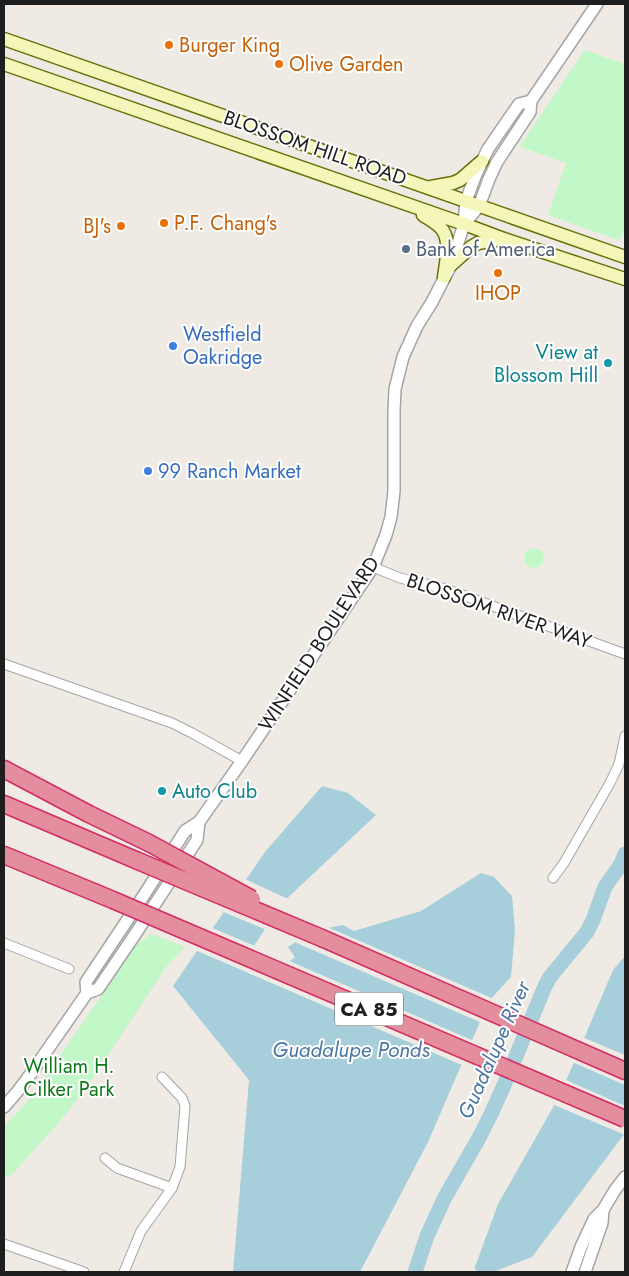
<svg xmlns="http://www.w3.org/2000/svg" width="629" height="1276" viewBox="0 0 629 1276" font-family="Jost,sans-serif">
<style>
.park{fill:#c2f8c7}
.water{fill:#a6cedb}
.pier{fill:#efebe4}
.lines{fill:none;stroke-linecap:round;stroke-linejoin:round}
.river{stroke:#a6cedb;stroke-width:15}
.minor-casing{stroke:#a5a5a5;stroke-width:11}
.tertiary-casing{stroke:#a5a5a5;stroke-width:14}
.secondary-casing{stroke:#657208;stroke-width:15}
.motorway-casing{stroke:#d42962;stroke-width:19}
.minor{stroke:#fff;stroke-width:9}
.tertiary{stroke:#fff;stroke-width:11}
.secondary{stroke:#f4f7b9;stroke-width:12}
.motorway{stroke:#e48e9d;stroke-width:16}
.motorway-bridge-casing{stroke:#d42962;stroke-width:19;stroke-linecap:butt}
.motorway-bridge{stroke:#e48e9d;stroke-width:16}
.food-dot{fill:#e8710a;stroke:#fff;stroke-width:2}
.service-dot{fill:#5c6f8a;stroke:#fff;stroke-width:2}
.shop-dot{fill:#3f7fe0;stroke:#fff;stroke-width:2}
.culture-dot{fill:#0f9aa8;stroke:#fff;stroke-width:2}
.labels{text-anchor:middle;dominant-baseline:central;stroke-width:4;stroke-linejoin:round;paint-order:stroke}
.shield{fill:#fff;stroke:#626262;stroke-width:1}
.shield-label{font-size:19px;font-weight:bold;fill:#1e1e1e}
.food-label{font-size:20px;fill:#c56008;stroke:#fff;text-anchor:start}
.street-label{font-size:20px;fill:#1e1e1e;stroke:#fff}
.service-label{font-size:20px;fill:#4e5e75;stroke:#fff;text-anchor:start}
.shop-label{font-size:20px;fill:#366cbe;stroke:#fff;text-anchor:start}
.culture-label{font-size:20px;fill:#0d838f;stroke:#fff;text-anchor:end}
.park-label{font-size:20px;fill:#0f7918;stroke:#fff}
.water-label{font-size:21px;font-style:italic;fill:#4a76a3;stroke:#fff}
</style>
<rect width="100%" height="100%" fill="#efebe4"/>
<g class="park">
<polygon points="585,50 625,64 625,230 619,240 548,215 566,163 520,147 526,138 526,137"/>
<circle cx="534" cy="558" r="10"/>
<polygon points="151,934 185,947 166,967 85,1090 55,1127 13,1173 4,1179 4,1126 23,1107 69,1043 136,945"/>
</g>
<g class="water">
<polygon points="322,786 348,793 376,815 281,904 247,957 249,974 260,975 285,965 295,957 288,947 312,931 343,925 354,931 421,911 481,873 494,877 512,896 515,930 511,977 489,1001 428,1142 360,1272 233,1272 249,1080 173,986 265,852"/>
<polygon points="625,956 625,1133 532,1257 493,1272 479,1272 475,1269 475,1267 498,1204 560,1095 613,970"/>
</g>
<g class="pier">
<polygon points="243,878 290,900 283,906 267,930 221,911"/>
<polygon points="325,926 494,999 491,1002 482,1023 292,941 311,929"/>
<polygon points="210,927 257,947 250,958 251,971 260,973 287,960 474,1041 464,1066 195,950"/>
<polygon points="582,1037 625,1055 625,1085 572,1062"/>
<polygon points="564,1079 625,1106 625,1135 552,1104"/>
</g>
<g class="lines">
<polyline class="river" points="415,1272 427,1236 444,1199 480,1136 492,1112 505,1083 545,986 550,977 587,932 593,920 605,887 621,864 625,854"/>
<defs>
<g id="minor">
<polyline points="373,567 400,578 446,589 625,654"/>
<polyline points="4,664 172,723 192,733 242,761"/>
<polyline points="553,878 564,863 610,783 619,764 625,736"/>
<polyline points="4,943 69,969"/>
<polyline points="105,1158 117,1168 172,1188"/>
<polyline points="4,1244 84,1272"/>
<polyline points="124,1272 141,1231 172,1188 180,1167 185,1106 182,1098 162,1077"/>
</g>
<g id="tertiary">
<polyline points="464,224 479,206 489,179 497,162 530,112 531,101 597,4"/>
<polyline points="87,993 86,982 144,895 185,831 199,822 242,761 373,567 386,535 391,517 394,491 394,411 395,389 403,357 417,326 432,302 451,265 464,224 466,201 476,174 488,149 519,104 531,101"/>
<polyline points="4,1107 17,1092 27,1079 87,993 98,989 134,936 197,840 199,822"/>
<polyline points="572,1272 581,1247 594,1219 603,1210 615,1190 625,1177"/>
<polyline points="585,1272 602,1223 603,1210"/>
</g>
<g id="secondary">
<polyline points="4,39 625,257"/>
<polyline points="4,64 464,224 504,239 625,279"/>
<polyline points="431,187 453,183 460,180 482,161"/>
<path d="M423,215C429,219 435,222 440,227C452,238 446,262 444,277"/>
<polyline points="451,265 471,247 478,243 503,239"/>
</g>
<g id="motorway">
<polyline points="4,769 89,814 149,843"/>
<polyline points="4,804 138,861"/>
<polyline points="4,855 113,900"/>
<polyline points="324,939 625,1071"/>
</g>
</defs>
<use href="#minor" class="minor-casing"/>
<use href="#tertiary" class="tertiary-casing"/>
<use href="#secondary" class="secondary-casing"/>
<use href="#motorway" class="motorway-casing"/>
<use href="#minor" class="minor"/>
<use href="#tertiary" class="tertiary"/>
<use href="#secondary" class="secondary"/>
<use href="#motorway" class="motorway"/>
<defs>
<g id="motorway-bridge">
<polyline points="149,843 252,899"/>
<polyline points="138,861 324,939"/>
<polyline points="113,900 625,1119"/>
</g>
</defs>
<use href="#motorway-bridge" class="motorway-bridge-casing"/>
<use href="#motorway-bridge" class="motorway-bridge"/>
</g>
<g class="food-dot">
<circle cx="169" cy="45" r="5"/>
<circle cx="279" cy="64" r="5"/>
<circle cx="164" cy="223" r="5"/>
<circle cx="121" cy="226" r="5"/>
<circle cx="498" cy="273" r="5"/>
</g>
<circle class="service-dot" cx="406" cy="249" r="5"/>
<g class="shop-dot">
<circle cx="173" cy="346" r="5"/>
<circle cx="148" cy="471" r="5"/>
</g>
<g class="culture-dot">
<circle cx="608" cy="363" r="5"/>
<circle cx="162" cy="791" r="5"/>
</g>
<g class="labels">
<rect class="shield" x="335" y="992.5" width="68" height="33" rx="4"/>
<g class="shield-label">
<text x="369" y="1009">CA 85</text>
</g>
<g class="food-label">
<text x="179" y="45">Burger King</text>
<text x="289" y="64">Olive Garden</text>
<text x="174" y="223">P.F. Chang's</text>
<text x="111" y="226" text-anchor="end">BJ's</text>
<text x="498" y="293" text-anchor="middle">IHOP</text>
</g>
<g class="street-label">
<text transform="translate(315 148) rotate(19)">BLOSSOM HILL ROAD</text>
<text transform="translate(499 611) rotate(19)">BLOSSOM RIVER WAY</text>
<text transform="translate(319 644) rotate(-57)">WINFIELD BOULEVARD</text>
</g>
<g class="service-label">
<text x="416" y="249">Bank of America</text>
</g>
<g class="shop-label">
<text x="183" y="334">Westfield<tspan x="183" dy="23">Oakridge</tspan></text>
<text x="158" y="471">99 Ranch Market</text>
</g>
<g class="culture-label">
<text x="598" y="352">View at<tspan x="598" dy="23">Blossom Hill</tspan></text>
<text x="172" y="791" text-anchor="start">Auto Club</text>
</g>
<g class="park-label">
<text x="69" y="1066">William H.<tspan x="69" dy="23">Cilker Park</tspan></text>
</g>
<g class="water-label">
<text x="351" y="1050">Guadalupe Ponds</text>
<text transform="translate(494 1050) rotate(-66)">Guadalupe River</text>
</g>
</g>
<rect width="629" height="1276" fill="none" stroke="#1e1e1e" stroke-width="10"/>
</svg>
